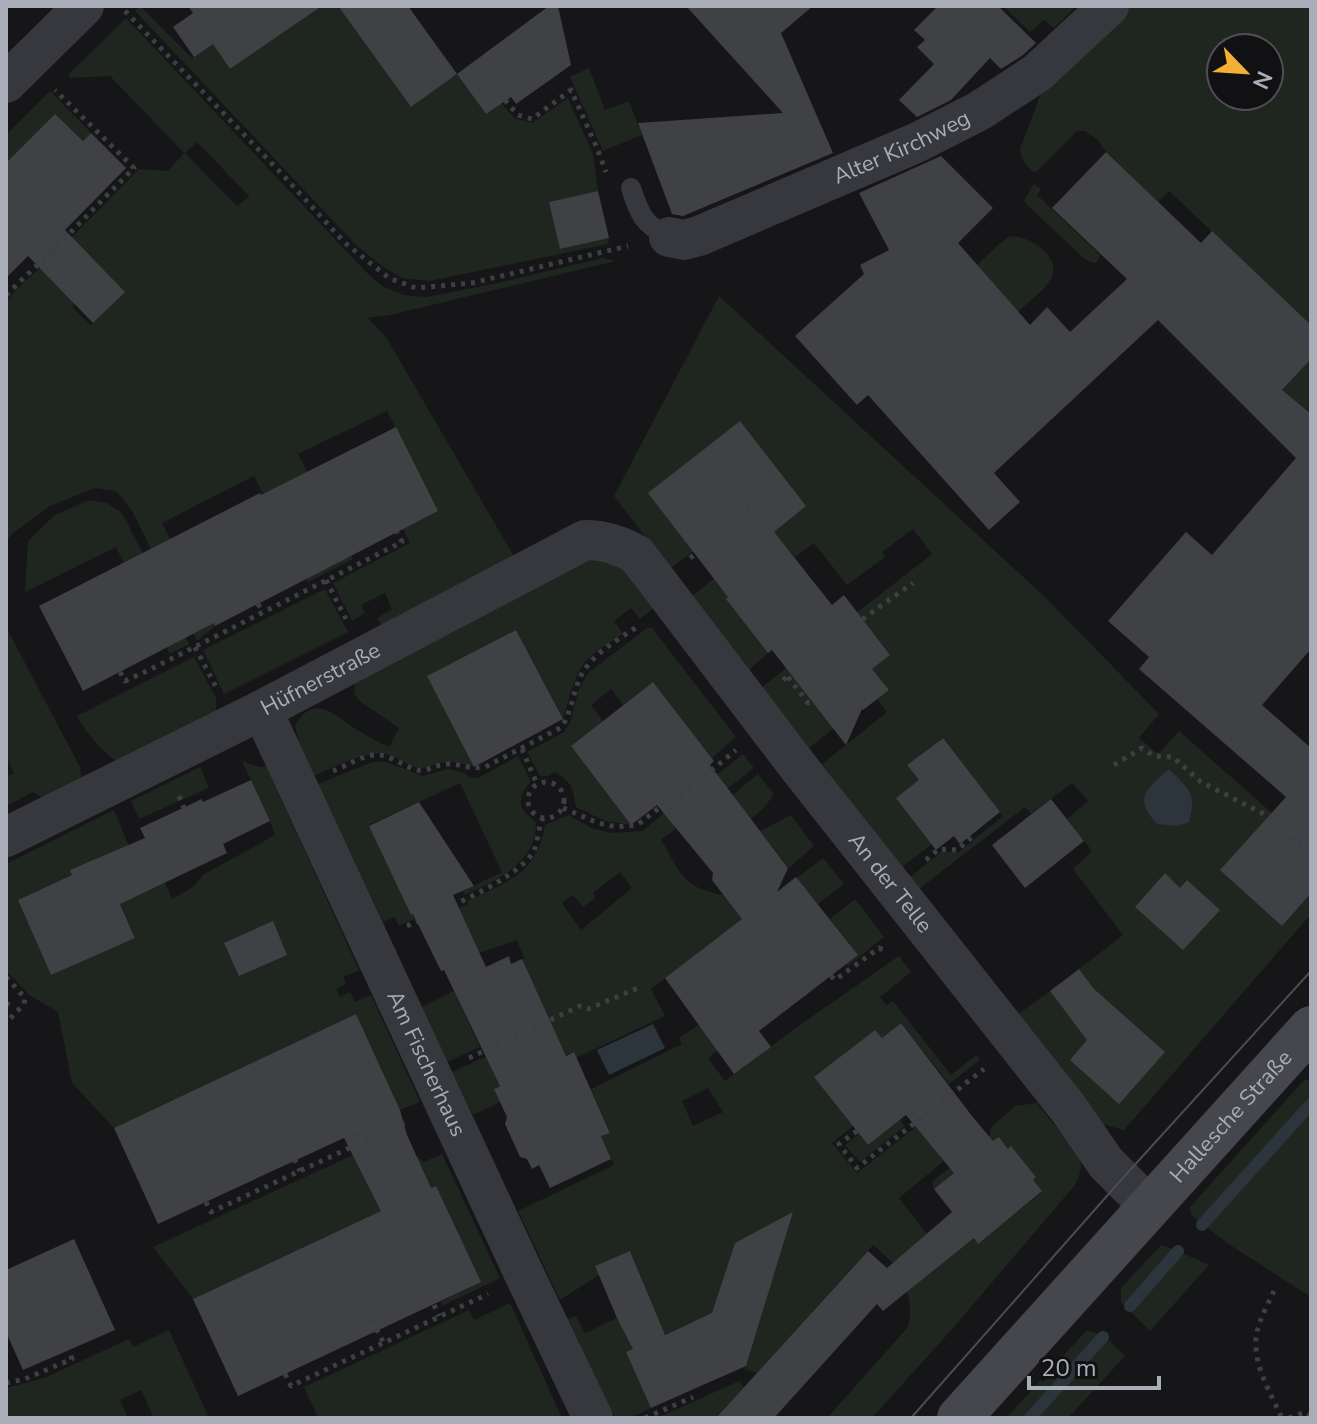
<svg xmlns="http://www.w3.org/2000/svg" width="1317" height="1424" viewBox="0 0 1317 1424" font-family="'Nunito Sans',sans-serif">
<style>
.green{fill:#1e261f;fill-rule:evenodd}
.water{fill:#2c353c}
.lines{fill:none;stroke-linecap:round;stroke-linejoin:round}
.stream{stroke:#2c353c;stroke-width:12}
.building{fill:#404145}
.path{stroke:#3d3f44;stroke-width:5;stroke-dasharray:4 6;stroke-linecap:butt}
.lane{stroke:#37383d;stroke-width:20}
.street{stroke:#37383d;stroke-width:40}
.secondary{stroke:#45474d;stroke-width:44}
.tram{stroke:#4a4c52;stroke-width:2}
.labels{text-anchor:middle;dominant-baseline:central;stroke-width:6;stroke-linejoin:round;paint-order:stroke}
.street-label{font-size:22px;fill:#a8adb8;stroke:#111113}
</style>
<rect width="100%" height="100%" fill="#161618"/>
<g class="green">
<polygon points="140,6 192,58 213,43 230,69 315,11 312,6 340,6 339,8 411,107 457,74 486,114 501,103 514,118 532,123 568,98 593,154 598,191 550,202 560,249 609,238 608,244 430,281 402,278 385,268 358,247 135,11"/>
<polygon points="1003,6 1076,6 1054,28 1044,20 1030,32"/>
<path d="M1122,6H1311V325L1169,191L1158,202L1106,152L1098,140L1085,131H1077L1035,173C1026,166 1022,160 1020,149L1047,77ZM1221,48H1269V96H1221Z"/>
<path d="M126,18L368,274L382,286L403,295L426,297L498,283L603,258L616,261L390,315L368,318L386,337L515,558L382,627L377,618L392,609L385,593L361,605L365,613L352,621L333,583L410,543L403,529L437,511L387,411L298,454L353,559L308,582L254,476L162,523L215,626L197,641L131,509L116,491L95,488L48,507L12,534L6,542V300L50,258L85,294L72,307L91,325L124,292L64,245L139,169L168,171L184,153L110,76L71,78L68,75ZM197,142L249,196V197L237,206L185,153Z"/>
<polygon points="589,68 605,110 629,101 642,135 603,151 570,77"/>
<polygon points="50,91 91,133 83,141 55,114 6,163 6,135"/>
<polygon points="1034,184 1041,189 1037,195 1100,255 1098,261 1094,263 1086,260 1026,204 1024,200"/>
<path d="M1010,236C1023,237 1030,240 1040,247C1072,274 1039,292 1018,312L977,265L999,244Z"/>
<polygon points="719,296 1046,598 1159,714 1139,738 1158,754 1179,731 1272,813 1221,871 1311,893 1311,914 1124,1130 1102,1124 1017,1015 1050,991 1062,1007 1091,985 1079,969 1123,935 1073,869 1092,851 1067,819 1088,801 1072,783 1031,814 1025,807 919,889 910,877 941,852 959,852 1003,816 942,738 907,765 919,780 932,844 902,867 822,764 887,712 877,699 889,690 872,669 890,655 864,621 834,728 809,748 762,687 932,554 913,529 882,552 885,557 847,585 814,543 795,557 788,550 727,598 768,653 749,670 692,596 805,506 649,493 693,551 670,569 614,496"/>
<polygon points="1311,359 1311,468 1256,418"/>
<polygon points="89,500 107,503 122,513 189,644 170,654 116,547 25,592 28,541 55,515"/>
<path d="M598,558L622,567L654,608L640,619L631,608L614,621L623,634C611,642 597,650 587,660C573,676 569,700 563,719L516,630L428,676L474,767C462,763 451,760 438,764C431,765 427,768 419,768C407,766 397,756 385,754C365,750 332,768 314,776L300,748L295,725C314,694 332,713 354,728C365,735 377,741 389,747L399,728L361,702L354,694L356,674L581,560Z"/>
<polygon points="325,589 348,632 224,694 203,650"/>
<polygon points="6,627 80,767 82,782 46,800 33,792 6,806 6,777 14,773 6,756"/>
<path d="M647,628H652L736,737L712,758L653,682L623,705L611,689L591,705L603,721L571,746L631,825L605,821L576,807C573,788 572,782 555,772L548,776H540L527,752L564,732L570,723L579,689L588,673Z"/>
<path d="M194,657L216,698V714L118,763C102,750 86,734 77,716Z"/>
<path d="M743,754L754,768L661,840C670,853 675,868 686,879C702,896 744,898 766,901L823,858L844,884L818,904L814,901L765,938L808,994L784,1011L716,939L651,989L665,1016L576,1058L573,1052L495,1088L500,1102L473,1115L452,1072L552,1026L522,960L524,959L517,940L479,953L459,908L468,904L467,901C507,882 537,874 545,825L568,815L592,828L611,833L642,831L673,806H677ZM620,872L632,888L581,930L562,903L573,895L583,907L595,898L593,893Z"/>
<path d="M518,756L531,781C517,798 517,810 536,822C537,864 496,880 465,895L463,891L502,872L460,783L369,825L411,915L449,897L452,901L399,926L395,917L383,922L318,784L372,762H386L423,776L448,769L462,772L470,777L478,778Z"/>
<path d="M242,761L259,767L266,766L359,970L343,977L346,984L336,989L340,997L350,992L355,1002L371,995L420,1102L400,1110L356,1014L114,1128L72,1083L58,1012L29,995L6,970V864L114,810L131,851L148,844L172,899L193,887L203,875L275,835L270,821ZM100,858L135,937L51,975L18,900L72,875Z"/>
<polygon points="200,767 209,788 139,819 131,801"/>
<polygon points="758,774 774,794 764,808 751,819 726,800"/>
<polygon points="791,815 814,846 789,868 760,831"/>
<polygon points="855,899 884,937 848,966 846,964 858,955 830,919"/>
<path d="M899,956L911,972L880,997L886,1005L893,1001L951,1075L976,1055L980,1060L949,1084L901,1023L882,1038L875,1030L835,1061L821,1085L853,1126L832,1143L857,1173L931,1115L924,1136L944,1161L899,1198L927,1234L934,1270L974,1238L978,1243L1042,1192L1033,1180L1036,1177L1011,1147L1008,1149L999,1137L934,1189L932,1182L990,1135L991,1127L1015,1106L1037,1103C1046,1116 1076,1149 1080,1161C1083,1170 1078,1178 1074,1186L954,1327L872,1418H827L908,1327C912,1307 911,1296 900,1280L905,1274L873,1245L757,1373L745,1369L789,1224L735,1243L716,1302L735,1309L692,1322L627,1352L651,1408L629,1418H615L568,1319L576,1316L585,1333L617,1318L619,1322L653,1307L631,1252L595,1266L599,1275L560,1300L518,1211L614,1165L601,1136L610,1132L591,1089L682,1044L679,1038L737,999L753,1024L708,1058L725,1081L797,1027ZM708,1088L723,1112L693,1126L682,1101Z"/>
<polygon points="454,991 480,1047 447,1062 421,1007"/>
<polygon points="1304,1080 1311,1080 1311,1297 1227,1243 1191,1215 1190,1207"/>
<polygon points="900,1120 905,1126 860,1162 845,1145 859,1134 868,1145"/>
<polygon points="442,1154 500,1278 442,1306 440,1302 480,1282 435,1186 193,1299 153,1247 353,1155 416,1155 424,1162"/>
<polygon points="1161,1245 1178,1251 1209,1265 1150,1331 1121,1302 1121,1288"/>
<polygon points="510,1303 562,1418 318,1418 304,1387 469,1310 474,1320"/>
<polygon points="169,1330 209,1418 154,1418 141,1390 120,1400 128,1418 6,1418 6,1388 44,1378 129,1339 133,1347"/>
<path d="M1086,1331C1102,1330 1114,1346 1125,1356L1068,1418H1006Z"/>
<polygon points="739,1381 744,1387 716,1418 657,1418"/>
</g>
<g class="water">
<path d="M1169,769C1189,790 1197,792 1189,822L1177,826L1157,824C1133,797 1146,790 1169,769Z"/>
<polygon points="653,1024 665,1048 609,1075 597,1050"/>
</g>
<g class="lines">
<g class="stream">
<polyline points="1202,1225 1311,1104"/>
<polyline points="1130,1306 1178,1251"/>
<polyline points="1030,1418 1103,1337"/>
</g>
</g>
<g class="building">
<polygon points="188,6 322,6 230,69 213,44 194,57 173,27 193,13"/>
<polygon points="338,6 408,6 457,74 411,107"/>
<polygon points="549,6 558,6 571,65 516,104 511,97 486,114 457,74"/>
<polygon points="686,6 813,6 781,33 833,153 683,216 672,214 638,123 783,113"/>
<polygon points="938,6 998,6 1036,43 1023,55 1001,69 990,58 951,100 917,117 899,100 934,64 917,47 925,40 914,30"/>
<polygon points="55,114 83,141 91,133 126,168 65,230 125,292 93,323 28,256 6,278 6,163"/>
<polygon points="1106,152 1201,243 1212,231 1311,325 1311,359 1282,390 1311,414 1311,649 1262,705 1311,748 1311,893 1282,926 1220,870 1286,797 1139,669 1149,657 1108,621 1186,532 1212,555 1296,458 1158,320 994,473 1020,502 989,530 868,395 857,405 795,336 864,274 860,265 889,250 859,193 941,156 993,208 958,243 1030,325 1047,307 1070,332 1127,279 1052,208"/>
<polygon points="598,191 609,238 560,249 549,202"/>
<polygon points="740,421 806,506 774,532 832,605 844,595 890,655 872,669 889,690 863,710 862,709 846,745 772,650 768,653 726,599 728,597 648,493"/>
<polygon points="396,427 438,511 215,626 214,623 83,691 39,606 260,493 261,495"/>
<polygon points="516,630 563,719 474,767 427,676"/>
<polygon points="653,682 714,761 710,765 788,868 777,892 796,877 858,955 759,1031 771,1047 734,1074 665,978 742,919 712,880 713,873 657,805 631,825 571,746"/>
<polygon points="943,738 1000,812 960,844 954,836 936,850 896,798 919,780 907,765"/>
<polygon points="251,780 270,821 223,844 227,853 120,904 135,938 51,975 18,900 72,875 70,870 145,838 140,828 202,799 203,802"/>
<polygon points="1051,799 1084,841 1025,888 992,845"/>
<polygon points="419,802 474,886 453,895 486,967 509,956 511,964 522,959 566,1056 574,1052 610,1133 601,1136 611,1159 550,1188 539,1165 532,1169 527,1159 520,1157 505,1124 507,1117 494,1089 500,1086 444,970 441,971 413,914 411,915 369,826"/>
<polygon points="1165,873 1180,888 1187,880 1220,910 1183,950 1135,907"/>
<polygon points="273,921 287,955 239,976 224,943"/>
<polygon points="1079,969 1094,989 1165,1052 1119,1104 1070,1060 1087,1040 1050,991"/>
<polygon points="356,1014 400,1110 407,1135 431,1188 436,1186 481,1282 238,1396 193,1299 381,1211 344,1138 158,1224 114,1128"/>
<polygon points="901,1023 972,1116 993,1141 999,1137 1008,1149 1011,1146 1036,1177 1033,1180 1042,1191 978,1244 974,1238 883,1311 877,1304 774,1418 716,1418 868,1251 887,1268 952,1212 934,1189 954,1173 906,1115 868,1145 814,1077 875,1030 882,1038"/>
<polygon points="793,1212 746,1366 651,1408 626,1352 633,1349 617,1318 595,1266 630,1251 665,1335 712,1313 735,1243"/>
<polygon points="74,1239 115,1330 23,1370 6,1332 6,1270"/>
</g>
<g class="lines">
<g class="path">
<polyline points="220,6 228,18"/>
<polyline points="125,11 281,173 345,243 389,278 416,288 472,283 628,246"/>
<polyline points="505,100 518,115 532,119 571,90 597,148 606,172"/>
<polyline points="51,252 89,291"/>
<polyline points="6,295 51,252 134,168 55,90"/>
<polyline points="690,558 751,510 741,498"/>
<polyline points="326,580 346,619"/>
<polyline points="258,604 263,612"/>
<polyline points="195,647 216,687"/>
<polyline points="120,672 125,681 147,671 402,542 397,532"/>
<polyline points="788,677 808,703 812,701"/>
<polyline points="783,680 875,610 913,583"/>
<polyline points="522,749 537,784"/>
<polyline points="1114,765 1142,748 1154,756 1173,757 1201,782 1268,816 1311,855"/>
<path d="M333,771C346,766 361,756 375,755C391,754 403,767 417,770C428,772 437,764 448,764C462,764 471,770 485,767L562,727C570,714 573,695 579,680C589,655 617,641 638,626"/>
<circle cx="546" cy="800" r="18"/>
<polyline points="179,796 184,808"/>
<polyline points="563,808 598,823 617,827 637,825 668,801 678,798 736,750"/>
<polyline points="926,860 939,849 957,850 973,836 971,834"/>
<path d="M407,926C441,910 511,883 532,854C539,843 537,830 543,818"/>
<polyline points="831,976 835,980 879,948 888,952"/>
<polyline points="6,977 25,998 24,1004 6,1023"/>
<polyline points="6,1003 11,1006"/>
<polyline points="469,1058 580,1006 588,1009 640,987"/>
<polyline points="910,1113 917,1121"/>
<polyline points="857,1131 839,1144 857,1168 984,1069"/>
<polyline points="354,1133 358,1143"/>
<polyline points="290,1150 300,1171"/>
<polyline points="206,1202 211,1212 408,1121"/>
<path d="M1274,1291C1268,1304 1260,1318 1257,1332C1251,1361 1269,1390 1281,1416L1283,1418"/>
<polyline points="434,1305 439,1316"/>
<polyline points="372,1320 383,1342"/>
<polyline points="285,1374 291,1386 488,1294"/>
<polyline points="6,1383 25,1379 72,1359 69,1351"/>
<polyline points="645,1418 693,1397"/>
<polyline points="1289,1418 1305,1412 1311,1416"/>
</g>
<path class="lane" d="M631,188C640,215 643,224 669,237"/>
<g class="street">
<polyline points="6,83 84,6"/>
<path id="s1" d="M669,237L684,240L699,236L916,143L979,111L1037,73L1109,6"/>
<path id="s2" d="M262,710L525,1276L593,1418"/>
<path id="s3" d="M6,837L262,710L585,540C605,540 620,545 637,555L800,769L1068,1108L1106,1163L1150,1207"/>
</g>
<path class="secondary" id="s4" d="M959,1418L1311,1028"/>
<polyline class="tram" points="911,1418 1121,1180 1311,971"/>
</g>
<g class="labels">
<g class="street-label">
<text stroke="none"><textPath href="#s1" startOffset="252">Alter Kirchweg</textPath></text>
<text stroke="none"><textPath href="#s3" startOffset="352">Hüfnerstraße</textPath></text>
<text stroke="none"><textPath href="#s3" startOffset="1120">An der Telle</textPath></text>
<text stroke="none"><textPath href="#s2" startOffset="390">Am Fischerhaus</textPath></text>
<text stroke="none"><textPath href="#s4" startOffset="406">Hallesche Straße</textPath></text>
</g>
</g>
<rect width="1317" height="1424" fill="none" stroke="#a8adb8" stroke-width="16"/>
<g transform="translate(1245 72) rotate(115)"><circle r="38" fill="#111113" stroke="#4d4f55" stroke-width="2"/>
<path d="M0-6L14 30L0 20L-14 30Z" fill="#f2b134"/>
<text y="-12" font-size="22" font-weight="bold" text-anchor="middle" fill="#a8adb8">N</text>
</g>
<path d="M1029 1376v12h130v-12" fill="none" stroke="#a8adb8" stroke-width="4"/>
<text x="1041" y="1376" font-size="24" fill="#a8adb8" stroke="#111113" stroke-width="6" paint-order="stroke">20 m</text>
</svg>
